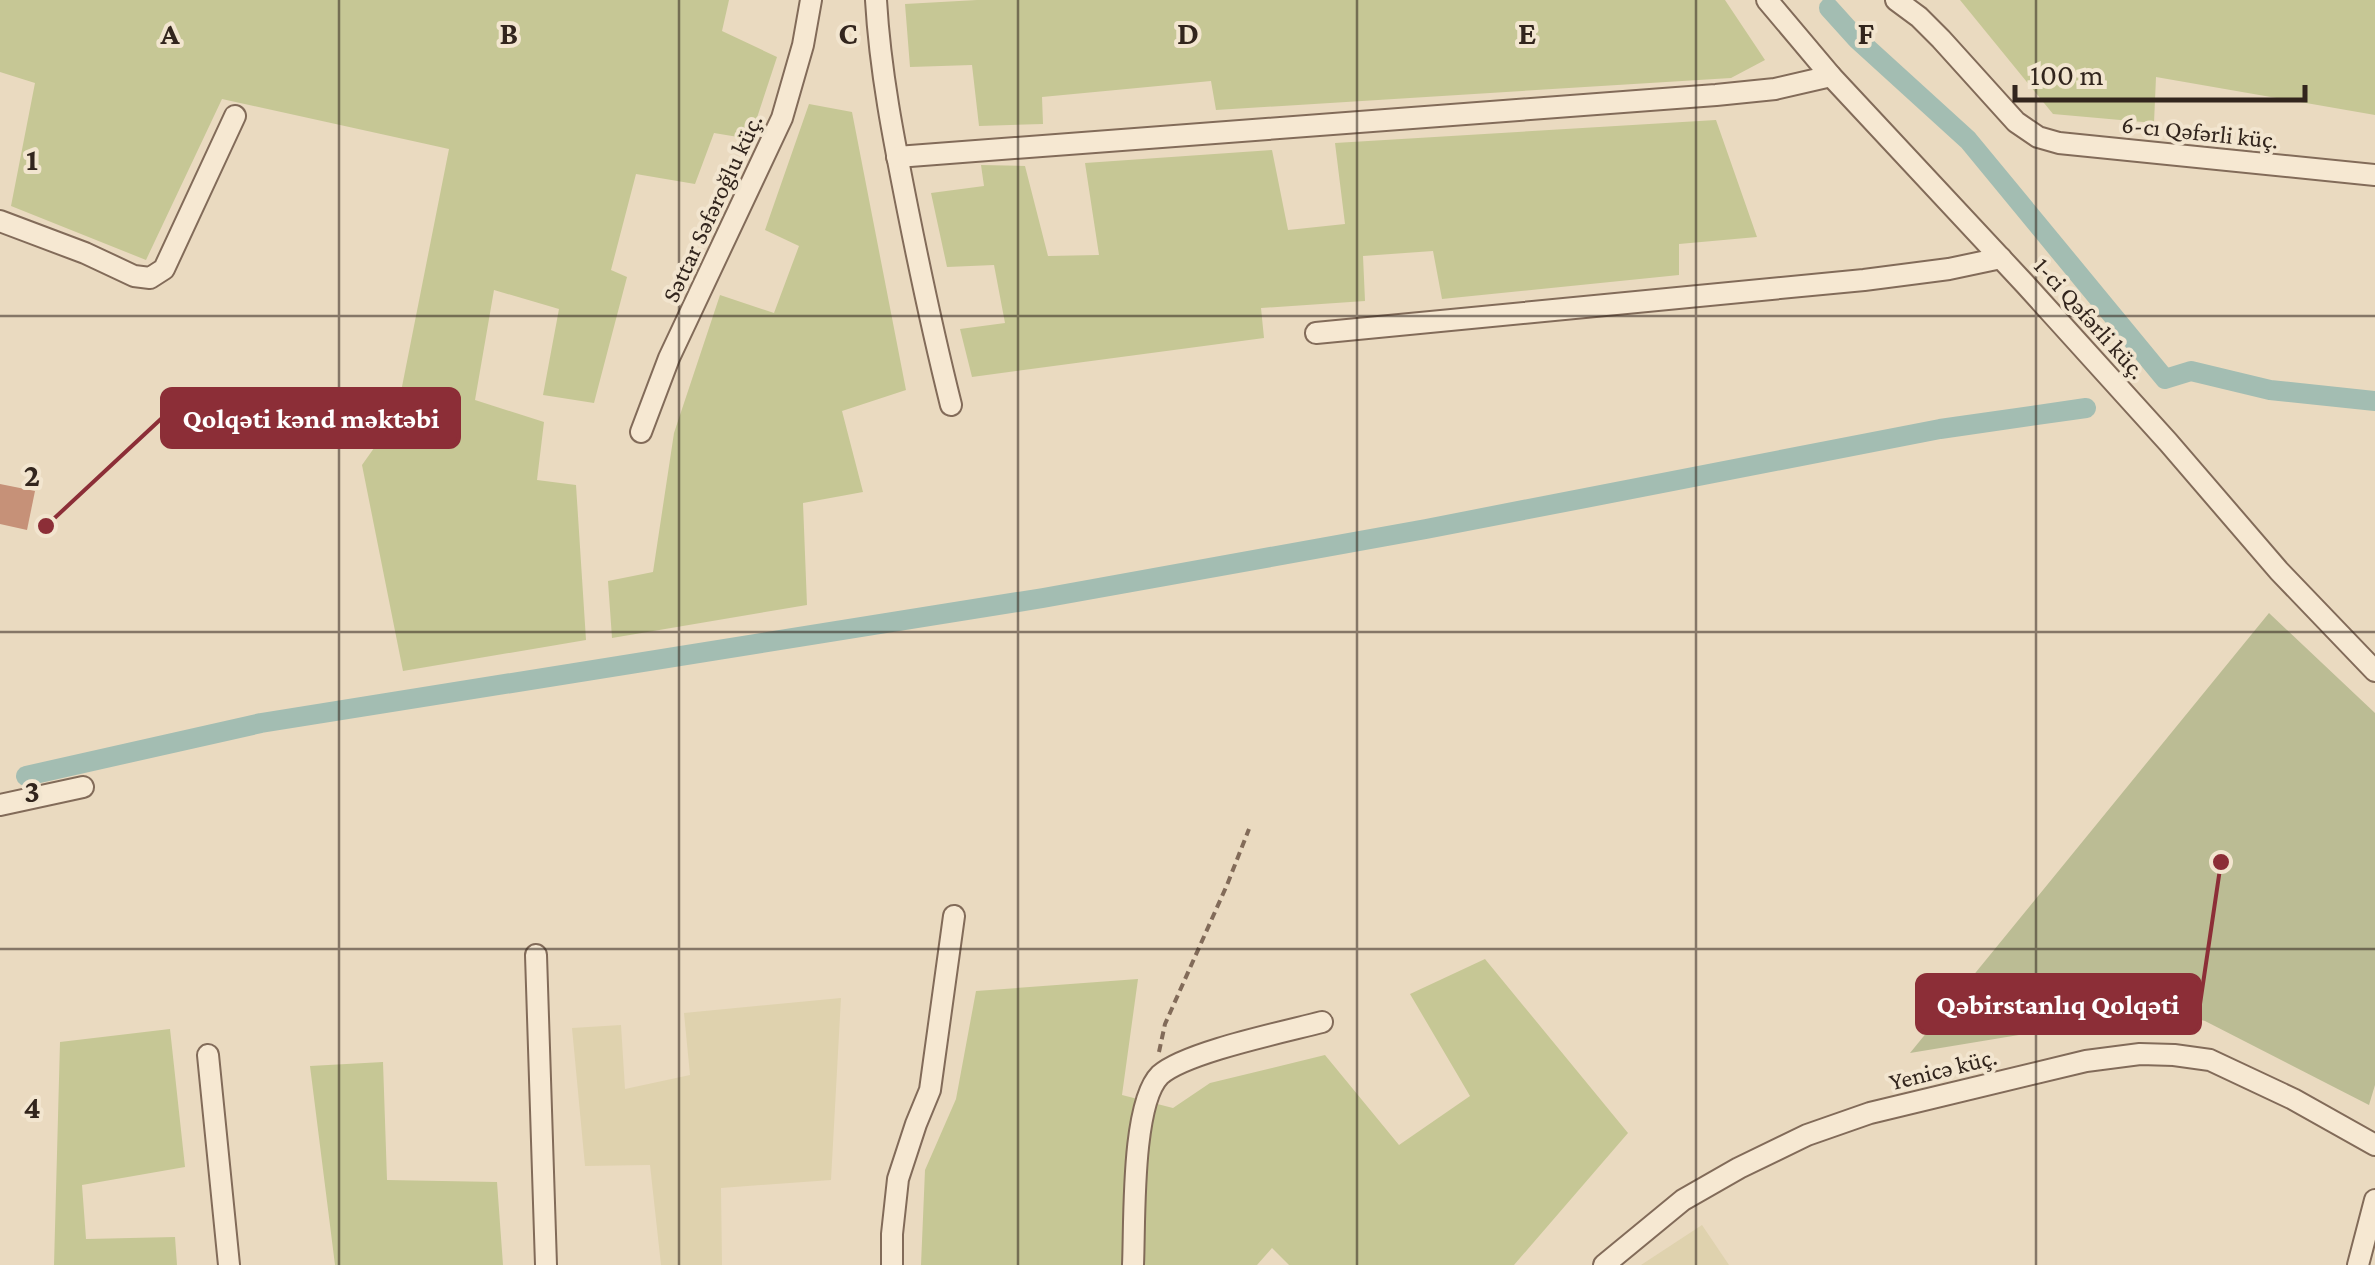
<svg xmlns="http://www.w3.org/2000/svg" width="2375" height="1265" viewBox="0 0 2375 1265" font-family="'Crimson Pro',serif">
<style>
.farmland{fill:#dfd2ae}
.green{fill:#c6c795}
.cemetery{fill:#bbbc94}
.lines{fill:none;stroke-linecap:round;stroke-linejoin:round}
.canal{stroke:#a3bdb2;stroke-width:20}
.building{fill:#c69178}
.minor-casing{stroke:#826b59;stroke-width:24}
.path{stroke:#826b59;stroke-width:4;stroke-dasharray:8 5;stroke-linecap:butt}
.minor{stroke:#f6e8d2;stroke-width:20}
.grid{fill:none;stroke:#32251d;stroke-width:2.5;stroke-opacity:0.55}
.labels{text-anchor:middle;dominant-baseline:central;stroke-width:8;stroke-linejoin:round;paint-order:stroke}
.street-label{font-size:25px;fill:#32251d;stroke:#f2e5cf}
.grid-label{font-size:32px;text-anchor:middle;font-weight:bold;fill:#32251d;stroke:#f2e5cf;stroke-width:8;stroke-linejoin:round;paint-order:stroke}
.leader{fill:none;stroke:#8c2e37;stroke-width:4}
.callout-dot{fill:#8c2e37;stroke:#f2e5cf;stroke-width:4}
.callout{fill:#8c2e37;stroke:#8c2e37;stroke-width:4}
.callout-label{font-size:28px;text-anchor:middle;font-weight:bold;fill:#fff}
</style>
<rect width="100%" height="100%" fill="#eadac0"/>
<g class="farmland">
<polygon points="841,998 831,1180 721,1188 722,1265 661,1265 650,1165 585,1166 572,1028 621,1025 625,1089 690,1075 684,1013"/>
<polygon points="1702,1225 1729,1265 1640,1265 1641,1265"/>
</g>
<g class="green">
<polygon points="0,0 729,0 722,31 777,57 750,139 714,133 695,184 636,174 611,270 627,277 594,403 543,395 559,309 494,290 475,400 544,422 537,480 576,485 586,640 403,671 362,465 396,417 449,149 222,99 146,260 11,206 35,83 0,72"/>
<polygon points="977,0 1725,0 1765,60 1731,78 1216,110 1211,81 1042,97 1043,124 979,126 972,65 910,67 905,4"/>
<polygon points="1960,0 2375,0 2375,115 2156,77 2154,123 2053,114"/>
<polygon points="809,104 852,112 906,390 842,411 863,492 803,503 807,605 612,638 608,581 653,572 674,433 720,295 774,313 799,246 765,230"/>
<polygon points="1716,120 1757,237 1679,244 1679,275 1442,299 1433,251 1363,256 1365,301 1261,308 1264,338 972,377 960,329 1005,323 994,265 947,267 931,193 984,186 981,165 1025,166 1048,256 1099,255 1085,163 1272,150 1288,230 1345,224 1335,143"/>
<polygon points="1485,959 1628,1133 1514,1265 1289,1265 1272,1248 1257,1265 921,1265 925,1170 956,1099 976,991 1138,979 1122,1095 1173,1108 1210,1083 1325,1055 1399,1145 1470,1096 1410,994"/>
<polygon points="170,1029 185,1167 82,1185 86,1239 175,1237 177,1265 54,1265 60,1042"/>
<polygon points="383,1062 387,1180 497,1182 503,1265 335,1265 310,1066"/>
</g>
<polygon class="cemetery" points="2269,613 2375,713 2375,1085 2369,1105 2205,1021 2165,1011 1910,1053"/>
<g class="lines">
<g class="canal">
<polyline points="1829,8 1857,39 1968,140 2165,379 2191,371 2270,390 2375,401"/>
<polyline points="26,776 261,723 1043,598 1426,529 1940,429 2086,408"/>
</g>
</g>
<polygon class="building" points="0,484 35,491 27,530 0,524"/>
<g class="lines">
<defs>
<g id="minor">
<path d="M876,0C880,71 894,141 908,211C921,276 935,341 951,405"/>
<polyline points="1767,0 1831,76 2025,284 2168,442 2279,571 2375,671"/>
<polyline points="1896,0 1919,17 1941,39 2016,122 2038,137 2059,143 2375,175"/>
<polyline points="897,157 1716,95 1775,89 1831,76"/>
<polyline points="0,221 85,253 134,276 150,278 164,269 235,116"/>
<polyline points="1316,333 1864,280 1949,269 2001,258"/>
<polyline points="641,432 669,358 782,118 803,45 811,0"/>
<polyline points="0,805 83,787"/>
<polyline points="536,955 546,1265"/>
<polyline points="208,1055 229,1265"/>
<polyline points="892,1265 892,1234 898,1179 916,1124 930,1090 954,916"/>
<path d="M1133,1265C1135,1223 1131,1104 1160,1075C1186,1052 1284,1032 1322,1022"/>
<polyline points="1604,1265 1683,1200 1739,1168 1807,1135 1870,1113 2086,1061 2140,1054 2174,1055 2210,1060 2293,1099 2375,1145"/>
<polyline points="2358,1265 2375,1200"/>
</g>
</defs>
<use href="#minor" class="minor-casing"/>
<polyline class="path" points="1159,1052 1165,1024 1227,885 1249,829"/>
<use href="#minor" class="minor"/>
</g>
<path class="grid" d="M339,0V1265M679,0V1265M1018,0V1265M1357,0V1265M1696,0V1265M2036,0V1265M0,316H2375M0,632H2375M0,949H2375"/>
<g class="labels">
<g class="street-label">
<text transform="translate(2200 132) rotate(6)">6-cı Qəfərli küç.</text>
<text transform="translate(712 208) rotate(-65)">Səttar Səfəroğlu küç.</text>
<text transform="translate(2090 318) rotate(48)">1-ci Qəfərli küç.</text>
<text transform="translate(1943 1069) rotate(-14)">Yenicə küç.</text>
</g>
</g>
<g class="grid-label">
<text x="170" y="44">A</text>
<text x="509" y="44">B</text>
<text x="848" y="44">C</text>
<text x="1188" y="44">D</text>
<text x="1527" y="44">E</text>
<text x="1866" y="44">F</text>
<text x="32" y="170">1</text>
<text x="32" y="486">2</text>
<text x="32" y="802">3</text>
<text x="32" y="1118">4</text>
</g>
<path class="leader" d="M46 526L162 418M2221 862L2200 1004"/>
<g class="callout-dot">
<circle cx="46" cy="526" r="10"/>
<circle cx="2221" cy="862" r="10"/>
</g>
<g class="callout">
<rect x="162" y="389" width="297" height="58" rx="10"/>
<rect x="1917" y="975" width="283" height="58" rx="10"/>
</g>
<g class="callout-label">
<text x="311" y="428">Qolqəti kənd məktəbi</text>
<text x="2058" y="1014">Qəbirstanlıq Qolqəti</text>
</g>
<path d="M2015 85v15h290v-15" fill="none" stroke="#32251d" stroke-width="5"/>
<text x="2030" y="85" font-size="30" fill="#32251d" stroke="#f2e5cf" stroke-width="8" paint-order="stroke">100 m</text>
</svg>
